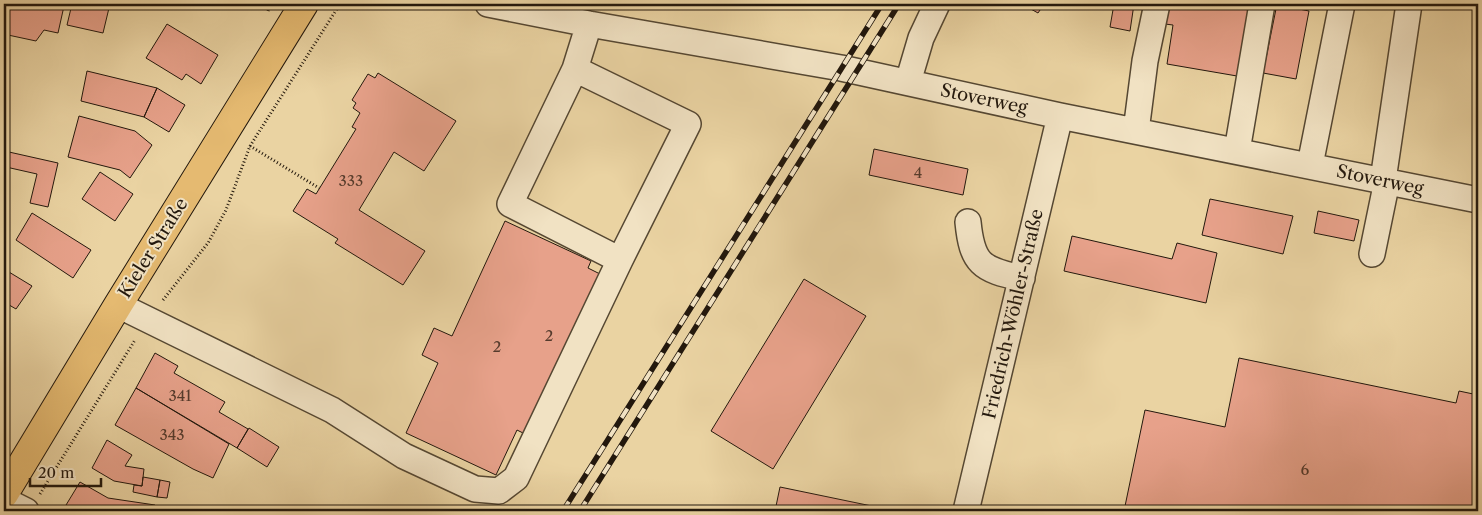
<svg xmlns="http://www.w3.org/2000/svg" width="1482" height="515" viewBox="0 0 1482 515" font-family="'Libre Caslon Text',serif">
<rect width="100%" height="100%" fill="#ead3a2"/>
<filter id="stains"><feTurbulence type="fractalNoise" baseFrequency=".004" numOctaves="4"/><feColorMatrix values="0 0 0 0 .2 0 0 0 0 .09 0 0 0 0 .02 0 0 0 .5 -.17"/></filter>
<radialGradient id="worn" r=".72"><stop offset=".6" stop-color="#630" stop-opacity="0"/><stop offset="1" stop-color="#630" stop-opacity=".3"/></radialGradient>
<path fill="#e7a18a" stroke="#23180d" d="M4 4H54L64 6 58 33 44 30 36 41 8 35 6 21 4 20Z
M72 4H94L109 8 103 33 67 25Z
M1022 4H1044L1038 13Z
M1114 4H1134L1130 31 1110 27Z
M1168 4H1249L1237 76 1167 64 1173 25 1165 24Z
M1277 4H1294V8L1309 11 1296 79 1263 73Z
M167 24 218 55 201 84 186 74 182 80 146 58Z
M87 71 157 88 144 117 81 101Z
M378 73 456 121 424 171 394 152 359 210 425 251 403 285 335 243 338 239 293 211 307 189 316 194 356 129 352 127 360 113 353 108 356 103 352 100 368 74 375 78Z
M157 88 185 105 169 132 144 117Z
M79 116 135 131 152 145 130 178 120 170 68 157Z
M874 149 968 169 963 195 869 175Z
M9 152 58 163 48 207 30 203 37 174 6 167Z
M100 172 133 194 115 221 82 199Z
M1210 199 1293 216 1283 254 1202 235Z
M1318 211 1359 220 1354 241 1314 233Z
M32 213 91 250 73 278 16 240Z
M505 221 591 261 588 268 602 275 527 435 517 430 496 475 406 433 438 363 422 355 434 328 452 336Z
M1072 236 1172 259 1177 243 1217 253 1206 303 1064 271Z
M4 269 32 286 16 309 4 302Z
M804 279 866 316 773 469 711 431Z
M155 353 178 366 174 373 225 402 219 412 248 429 237 448 136 388Z
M1239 358 1456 403 1459 391 1478 395V511H1124L1145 410 1225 427Z
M136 388 229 444 213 478 193 469 115 425Z
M249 428 279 447 267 467 237 448Z
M107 440 132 455 125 466 144 469 142 486 114 481 92 468Z
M143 477 160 480 157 497 133 492 134 485 142 486Z
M160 480 170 482 167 498 157 497Z
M80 482 108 498 155 505 151 511H65L63 510Z
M780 487 891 510 890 511H775Z"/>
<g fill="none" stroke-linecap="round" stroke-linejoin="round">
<defs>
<path id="minor" d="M488 4 589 24 841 68 1060 116 1478 200
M589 24 575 69 510 204 620 260
M908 82 921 38 937 4
M1136 131 1145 61 1157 4
M1237 151 1262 4
M1310 165 1342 4
M1383 180 1409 4
M968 222C972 263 981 270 1022 278
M1372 254 1387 181
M118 305 332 410 404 456 475 489 499 491 516 478 620 260 688 124 575 69
M4 500 26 511
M966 511 1060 116"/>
<path id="major" d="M4 494 118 305 304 4"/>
</defs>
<use href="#minor" stroke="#554732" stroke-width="28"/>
<use href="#major" stroke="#23180d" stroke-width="30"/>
<path stroke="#23180d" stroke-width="3" stroke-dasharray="1 2.5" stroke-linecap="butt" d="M268 11 270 4
M250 146 319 188
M163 300 208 243 226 210 250 146 340 4
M40 494 135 340"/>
<use href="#minor" stroke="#f1e2c3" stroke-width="25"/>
<use href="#major" stroke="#e5ba71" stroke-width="28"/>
<defs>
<path id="rail" d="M563 511 882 4
M580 511 899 4"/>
</defs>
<use href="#rail" stroke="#23180d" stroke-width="5.5"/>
<use href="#rail" stroke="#f1e2c3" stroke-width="4" stroke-dasharray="11" stroke-linecap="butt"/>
</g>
<g text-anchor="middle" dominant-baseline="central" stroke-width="4" stroke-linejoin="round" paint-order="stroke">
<g font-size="15" fill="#543a2c">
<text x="918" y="172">4</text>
<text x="351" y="180">333</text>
<text x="549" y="335">2</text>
<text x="497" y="346">2</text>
<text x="180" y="395">341</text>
<text x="172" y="434">343</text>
<text x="1305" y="469">6</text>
</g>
<g font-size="18" fill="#23180d" stroke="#f1e2c3">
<text transform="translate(984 99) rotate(12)">Stoverweg</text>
<text transform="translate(1380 180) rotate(12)">Stoverweg</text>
<text transform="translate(153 248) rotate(-58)">Kieler Straße</text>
<text transform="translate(1013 314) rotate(-77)">Friedrich-Wöhler-Straße</text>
</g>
</g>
<rect width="1482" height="515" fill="none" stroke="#ead3a2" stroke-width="20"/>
<rect x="5" y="5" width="1472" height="505" fill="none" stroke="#23180d" stroke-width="2.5"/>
<rect x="10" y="10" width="1462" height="495" fill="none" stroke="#23180d"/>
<path d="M30 478v8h71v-8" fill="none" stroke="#23180d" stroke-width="2.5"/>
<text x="38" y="478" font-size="15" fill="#23180d" stroke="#f1e2c3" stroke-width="4" paint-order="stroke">20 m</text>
<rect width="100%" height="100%" filter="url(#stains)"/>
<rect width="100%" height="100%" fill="url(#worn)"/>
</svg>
